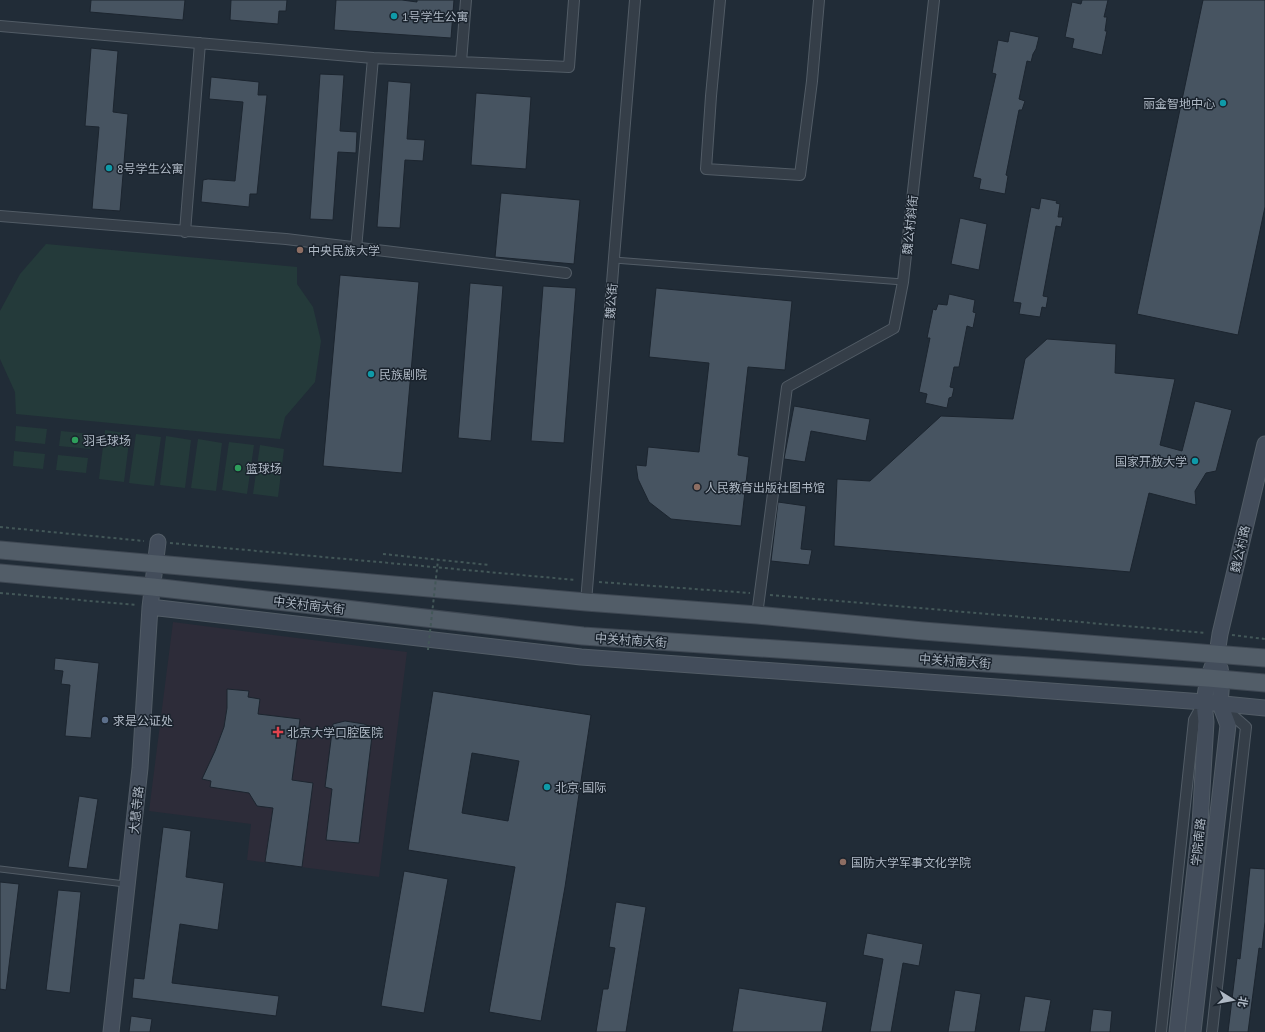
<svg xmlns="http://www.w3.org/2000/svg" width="1265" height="1032" viewBox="0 0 1265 1032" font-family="'PT Sans','Noto Sans SC',sans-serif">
<rect width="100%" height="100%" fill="#212c37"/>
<path fill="#2d2c39" d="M173 622 407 652 379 877 247 860 251 824 149 811Z"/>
<path fill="#243a3a" d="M46 244 297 267V284L313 307 321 341 315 382 285 417 280 439 16 414 15 392 0 359V311L20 274Z
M16 426 47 429 45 444 15 441Z
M105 430 130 434 124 482 99 479Z
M61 431 91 434 90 449 59 446Z
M136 434 161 437 154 486 129 483Z
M166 436 191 440 185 488 160 485Z
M198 439 222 443 216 491 191 488Z
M229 442 254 445 247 494 222 490Z
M260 445 284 449 278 497 253 494Z
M14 451 45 454 43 469 13 466Z
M58 455 88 458 86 473 56 470Z"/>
<path fill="#475461" stroke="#1c252f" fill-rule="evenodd" d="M91 0H185L183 20 90 12Z
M231 0H287L286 11H279L278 24 230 20Z
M336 0H402L417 2V0H454L451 38 334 30Z
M1082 0H1108L1104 17H1107L1105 31H1107L1102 55 1072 48 1074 39 1065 37 1072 2 1081 4Z
M1203 0H1265V207L1238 335 1137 314Z
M1010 31 1039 37 1036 49 1033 54 1031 62 1027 61 1019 99 1025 101 1022 110H1019L1006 175 1008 176 1005 194 979 189 981 179 973 177 996 74 992 73 998 40 1008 42Z
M91 48 118 51 113 112 128 114 120 211 92 209 99 127 85 126Z
M320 74 344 75 340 131 357 132 356 153 338 152 333 220 310 219Z
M211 77 259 82 258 95H267L257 194H250L249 207 201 202 203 180 208 179 235 181 243 102 209 99Z
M388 81 411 83 407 139 425 140 423 161 405 160 400 228 377 227Z
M476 93 531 97 526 169 471 165Z
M501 193 580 200 574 264 495 257Z
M1041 198 1057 201 1056 203 1060 204 1058 217H1063L1061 227 1056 226 1043 296 1048 297 1046 308 1042 307 1040 317 1019 314 1021 303 1013 302 1031 207 1039 209Z
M960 218 987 224 979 270 951 264Z
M340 275 419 282 402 473 323 466Z
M470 283 503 286 491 441 458 438Z
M543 286 576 288 564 443 531 441Z
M656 288 792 301 785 370 748 367 738 455 749 457 741 526 671 519 649 502 638 479 636 465 646 466 648 447 699 452 709 363 649 357Z
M949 294 975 300 973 312 976 313 973 328 967 326 959 367H954L950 387 954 388 952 397 949 398 947 408 925 403 927 394 919 392 930 338H927L933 309 936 310 938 304 947 305Z
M1047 339 1116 344 1115 373 1175 379 1160 445 1182 451 1195 401 1232 410 1216 471 1206 473 1195 491 1196 505 1149 493 1130 572 834 546 837 479 870 481 941 416 1013 419 1025 359Z
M794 406 870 419 866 441 811 431 805 462 784 459Z
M778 502 806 506 801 549 812 550 809 565 771 561Z
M55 658 99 663 91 738 65 736 70 685 61 684 63 671 54 670Z
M227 689 249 691 248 697 260 699 258 714 300 719 292 780 313 783 302 867 265 862 273 808 257 806 249 793 210 787 211 781 202 779 215 751 224 727 227 708Z
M433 691 591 715 565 887 541 1021 489 1012 515 867 408 850ZM472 753 519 761 508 821 462 813Z
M345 721 364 724 373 728 359 843 326 840 332 789 325 787 333 724Z
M79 796 98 799 87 869 68 867Z
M163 827 191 831 186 877 224 883 218 930 180 924 172 983 279 996 276 1016 132 998 134 978 144 979Z
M1250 868 1265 869V922L1262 949 1259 948 1248 1032H1228L1237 958 1240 959Z
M404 871 448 879 424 1013 381 1006Z
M0 882 19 884 6 990 0 989Z
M58 890 81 892 70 993 46 990Z
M616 902 646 907 626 1032H596L603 989H608L615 948 609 947Z
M867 933 923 944 919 966 903 963 891 1032H870L883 959 863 955Z
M739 988 827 1002 822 1032H732Z
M955 990 981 994 975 1032H948Z
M1025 996 1051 1000 1045 1032H1019Z
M1093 1009 1112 1011 1110 1032H1090Z
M131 1016 152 1019 150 1032H129Z"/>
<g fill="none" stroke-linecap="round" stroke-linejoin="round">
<defs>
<path id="lane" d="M614 260 903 282
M0 869 125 884"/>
<path id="street" d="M720 0 711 96 706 169 800 175 812 81 819 0
M0 26 373 58 569 67 574 0
M461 62 466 0
M0 216 286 239 566 273
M185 232 200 43
M356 249 373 58
M586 602 635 0
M757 615 787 387 894 328 903 282 934 0
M1161 1032 1194 720 1204 702
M1212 1032 1246 727 1223 707"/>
<path id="secondary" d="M150 607 581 657 1204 702 1265 708
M111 1032 140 768 150 607 158 542
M1177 1032 1200 824 1206 722 1204 702 1208 678 1217 654 1220 634 1265 444
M1193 1032 1228 725 1220 704 1222 679 1220 668"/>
<path id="primary" d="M0 550 586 602 757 615 923 631 1265 658
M0 573 153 587 583 636 1208 678 1265 683"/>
</defs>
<use href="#lane" stroke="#525c66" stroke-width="7"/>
<use href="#street" stroke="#525c66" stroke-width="12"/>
<use href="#secondary" stroke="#525c66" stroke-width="17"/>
<use href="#primary" stroke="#3e4752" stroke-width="19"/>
<path stroke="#435758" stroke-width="2" stroke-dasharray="3 3" stroke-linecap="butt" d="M0 527 144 541
M170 543 576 580
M383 554 489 565
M599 582 750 593
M0 593 136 605
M770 595 1206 633
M1232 635 1265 639"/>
<use href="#lane" stroke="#353e48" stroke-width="5"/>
<use href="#street" stroke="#353e48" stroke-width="10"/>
<use href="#secondary" stroke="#434d5b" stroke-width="15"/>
<use href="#primary" stroke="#525d68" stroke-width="17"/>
<path stroke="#435758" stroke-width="2" stroke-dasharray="3 3" stroke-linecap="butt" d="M428 650 438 560"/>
</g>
<g fill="#0f9aa8" stroke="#1a232d" stroke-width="1.5">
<circle cx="394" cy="16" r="4"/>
<circle cx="1223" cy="103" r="4"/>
<circle cx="109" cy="168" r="4"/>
<circle cx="371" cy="374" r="4"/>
<circle cx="1195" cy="461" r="4"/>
<circle cx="547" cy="787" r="4"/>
</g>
<g fill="#8d6e63" stroke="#1a232d" stroke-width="1.5">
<circle cx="300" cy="250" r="4"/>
<circle cx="697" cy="487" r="4"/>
<circle cx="843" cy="862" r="4"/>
</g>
<g fill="#2e9e5b" stroke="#1a232d" stroke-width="1.5">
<circle cx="75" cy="440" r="4"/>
<circle cx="238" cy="468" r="4"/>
</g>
<circle fill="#5c6f8a" stroke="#1a232d" stroke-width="1.5" cx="105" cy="720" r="4"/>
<path fill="#e0444e" stroke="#1a232d" stroke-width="1.5" d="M276 726h4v4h4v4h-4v4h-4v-4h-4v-4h4z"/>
<g text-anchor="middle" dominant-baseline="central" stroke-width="3" stroke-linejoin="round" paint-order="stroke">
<g font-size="12" fill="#afb9c5" stroke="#1a232d" text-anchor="start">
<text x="402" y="16">1号学生公寓</text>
<text x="1215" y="103" text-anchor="end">丽金智地中心</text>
<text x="117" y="168">8号学生公寓</text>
<text x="308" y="250">中央民族大学</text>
<text x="379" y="374">民族剧院</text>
<text x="83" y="440">羽毛球场</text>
<text x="1187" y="461" text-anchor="end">国家开放大学</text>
<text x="246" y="468">篮球场</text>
<text x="705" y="487">人民教育出版社图书馆</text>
<text x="113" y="720">求是公证处</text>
<text x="287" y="732">北京大学口腔医院</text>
<text x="555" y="787">北京·国际</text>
<text x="851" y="862">国防大学军事文化学院</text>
</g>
<g font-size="12" fill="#afb9c5" stroke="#1a232d">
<text transform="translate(910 225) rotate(-84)">魏公村斜街</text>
<text transform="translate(611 301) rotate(-85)">魏公街</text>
<text transform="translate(1240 549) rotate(-77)">魏公村路</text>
<text transform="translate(309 605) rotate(7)">中关村南大街</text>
<text transform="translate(631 640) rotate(4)">中关村南大街</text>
<text transform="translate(955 661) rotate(4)">中关村南大街</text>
<text transform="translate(136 810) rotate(-84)">大慧寺路</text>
<text transform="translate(1198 842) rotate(-84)">学院南路</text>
</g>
</g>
<g transform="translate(1233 1000) rotate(101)" stroke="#1a232d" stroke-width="3" paint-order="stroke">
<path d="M0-3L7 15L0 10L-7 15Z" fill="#afb9c5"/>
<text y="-6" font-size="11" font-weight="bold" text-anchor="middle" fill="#afb9c5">北</text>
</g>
</svg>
